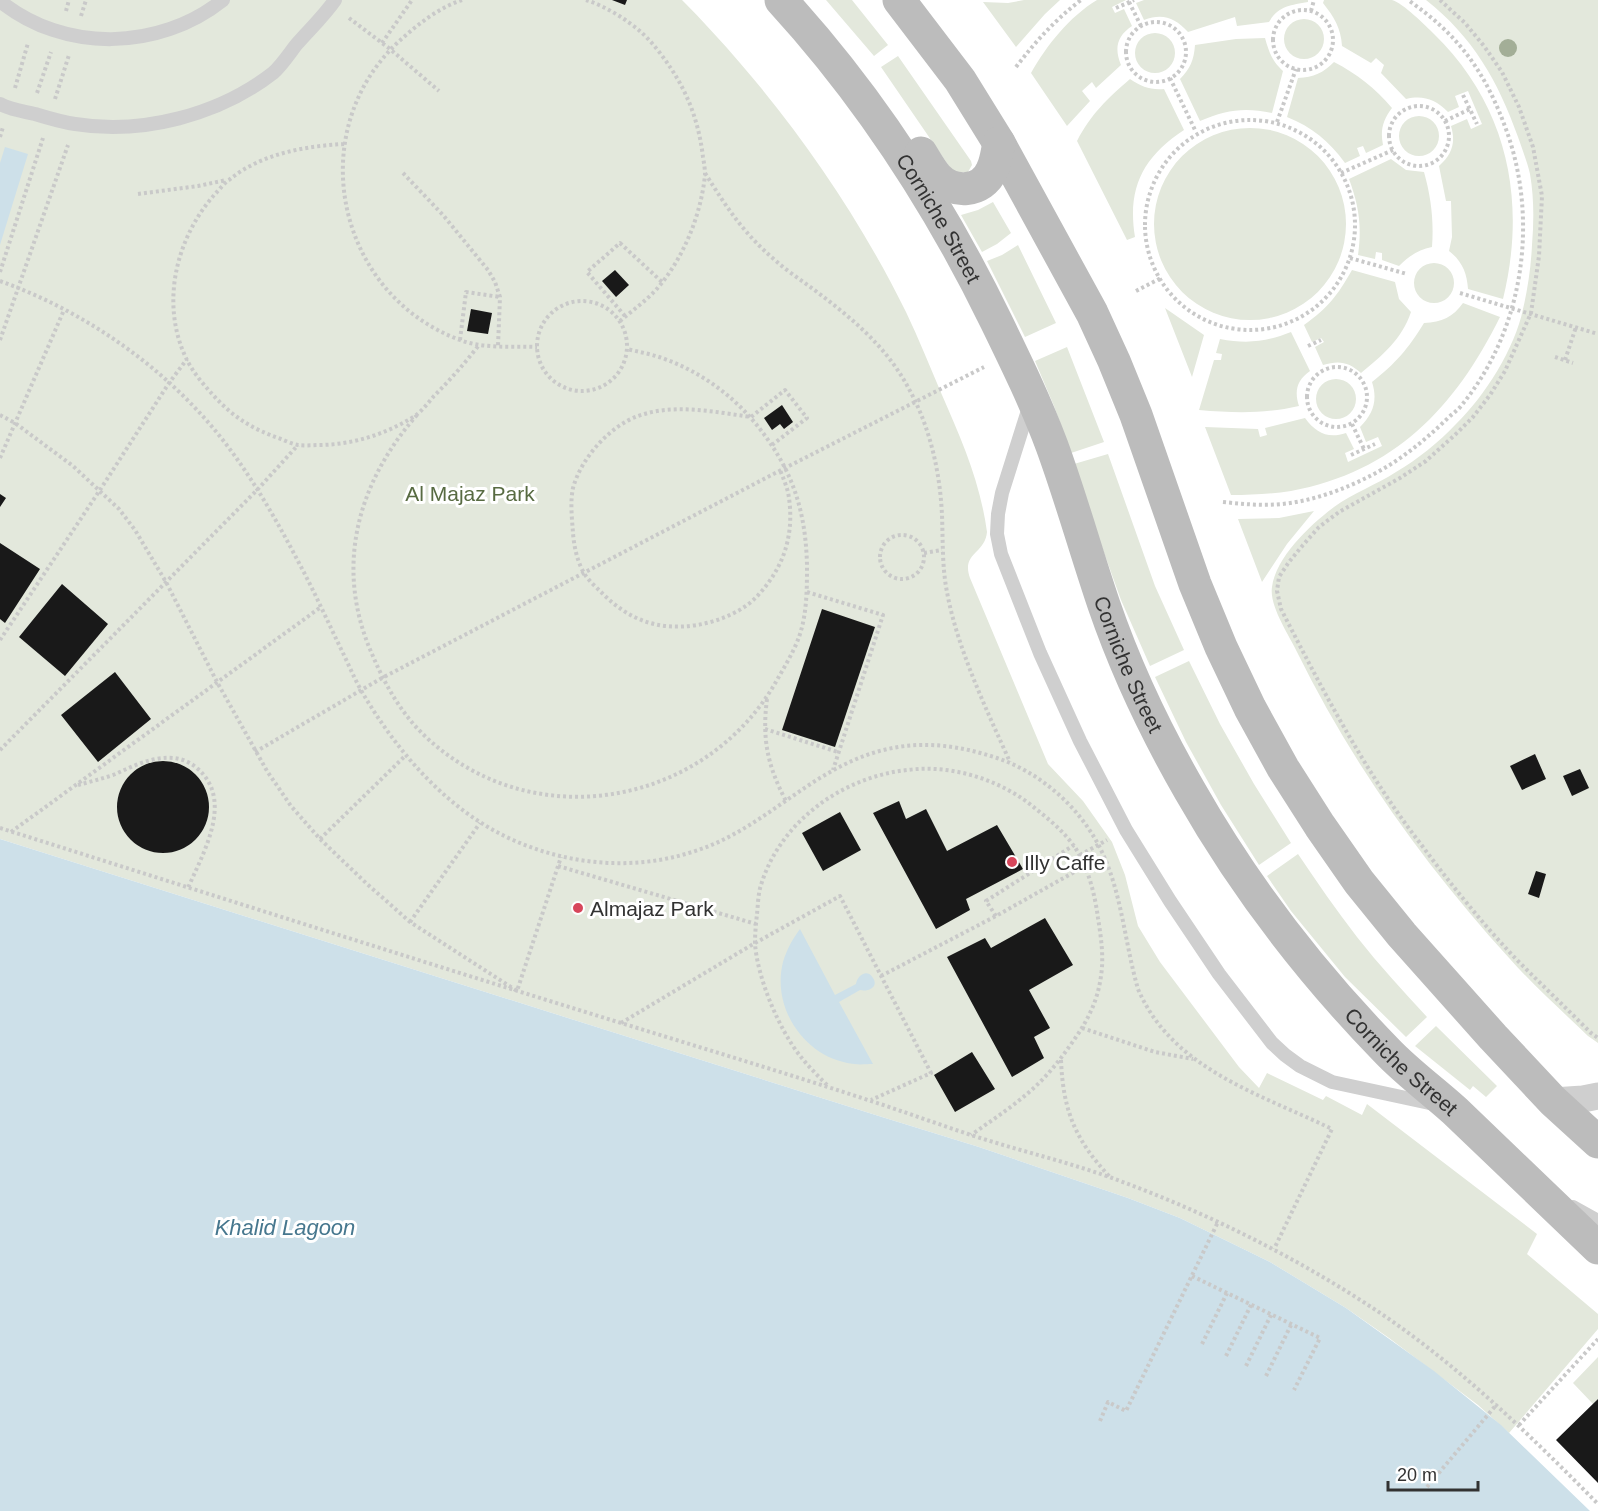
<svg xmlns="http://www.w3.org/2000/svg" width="1598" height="1511" viewBox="0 0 1598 1511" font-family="Arial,sans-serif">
<rect width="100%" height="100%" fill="#fff"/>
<path fill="#e3e8dc" d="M0 0H682C702 20 722 42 740 63 805 138 862 223 906 312 919 339 930 367 942 395 962 441 980 481 987 532 985 554 961 553 970 578L1048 764 1083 801 1112 842 1125 875 1138 926 1160 962 1239 1067 1259 1088 1267 1073 1323 1100 1326 1096 1362 1115 1367 1104 1537 1234 1527 1254 1598 1314V1329L1509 1433 1478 1405 1389 1338 1346 1308 1270 1262 1180 1218 1128 1198 979 1147 882 1117 0 839Z
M826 0H852L888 45 874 56Z
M1024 0H1060L1045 14 1016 47 983 2 1008 3Z
M1097 0H1126L1112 7 1115 13 1124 9 1132 26C1117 36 1114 48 1121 65L1096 88 1092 82 1082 91 1090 101 1067 126 1031 73C1047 45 1069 17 1097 0Z
M1144 0H1308V2C1291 5 1278 6 1269 22L1237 26 1235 17 1188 32C1175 18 1163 13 1144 20L1136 3Z
M1324 0C1340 0 1357 0 1374 0 1379 0 1387 0 1392 0 1403 3 1426 26 1434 34 1508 106 1527 201 1503 299L1468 289C1467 273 1462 261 1449 251L1452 237 1451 201H1446L1439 166C1452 154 1456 143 1451 126L1467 119 1471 129 1482 124 1468 91 1455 96 1459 107 1448 112C1435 99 1423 95 1406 99L1381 73 1384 65 1376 58 1371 63 1342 46C1341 28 1334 17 1323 3Z
M1426 0H1598V1043L1588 1036C1562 1011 1534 986 1510 959 1426 867 1352 764 1297 652 1289 635 1269 606 1272 587 1276 557 1310 525 1334 507 1353 493 1376 485 1396 472 1418 459 1438 443 1456 424 1485 396 1515 348 1523 309 1528 288 1531 266 1532 245 1534 221 1534 197 1530 174 1527 161 1522 149 1518 137 1498 81 1473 37 1426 0Z
M1284 39a20 20 0 1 1 40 0a20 20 0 1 1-40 0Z
M1135 53a20 20 0 1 1 40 0a20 20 0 1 1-40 0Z
M1265 38C1269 52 1272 61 1283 71L1272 113C1244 107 1226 110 1200 121L1180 79C1190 69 1194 60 1195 45L1236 39Z
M898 56 971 161 972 165 968 172H953L881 67Z
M1334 62C1357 74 1375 88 1392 108 1383 120 1380 130 1383 145L1366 153 1363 146 1357 148 1360 156 1345 163C1329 141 1312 127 1287 117L1298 78C1314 77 1323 73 1334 62Z
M1130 79C1142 87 1150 90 1164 89L1184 130C1143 157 1127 188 1135 237L1127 240 1077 141C1091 114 1107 99 1130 79Z
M1399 136a20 20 0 1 1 40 0a20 20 0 1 1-40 0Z
M1154 224a96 96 0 1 1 192 0a96 96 0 1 1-192 0Z
M1391 159 1406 170 1424 172C1431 197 1434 221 1432 247 1418 250 1409 256 1399 266L1382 260V253L1376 252 1375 259 1358 255C1362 226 1359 206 1349 179Z
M993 202 1011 233 997 244 982 252 961 215 978 210Z
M1018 245 1056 323 1025 337 987 261 1002 255Z
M1414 283a20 20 0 1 1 40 0a20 20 0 1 1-40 0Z
M1352 270 1395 282 1399 299 1411 312C1402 339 1382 356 1361 373 1349 362 1339 360 1323 365L1315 347 1324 342 1321 338 1312 342 1304 325C1329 307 1337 296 1352 270Z
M1463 303 1500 317C1455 408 1394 472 1291 491 1271 494 1251 495 1231 495L1205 427 1258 429 1260 437 1267 435 1265 428 1305 418C1316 433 1328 439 1346 433L1354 449 1345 453 1348 462 1382 446 1378 437 1366 442 1360 427C1373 414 1378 401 1372 382 1396 363 1408 349 1424 323 1442 322 1453 317 1463 303Z
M1165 308 1204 335 1192 377Z
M1291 332 1310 371C1297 380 1294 391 1299 406 1264 414 1234 413 1199 410L1214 360H1221L1222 354 1216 353 1220 339C1247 344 1266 342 1291 332Z
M1067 347 1104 442 1071 453 1054 406 1035 361Z
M1316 399a20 20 0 1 1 40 0a20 20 0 1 1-40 0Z
M1108 454 1155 586 1184 650 1150 666 1121 600 1097 533 1074 464Z
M1314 511 1287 544 1262 582 1238 519 1279 518Z
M1189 661 1220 724 1254 784 1291 843 1259 865 1221 805 1186 742 1155 677Z
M1298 854C1317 882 1336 910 1357 937 1379 965 1403 991 1427 1017L1406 1037 1345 977 1291 911 1267 876Z
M1436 1026 1497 1086 1486 1097 1473 1086 1470 1090 1415 1046Z
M1598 1357V1399L1593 1404 1573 1383Z"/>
<path fill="#cde0e9" d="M5 147 28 154 0 245V163Z
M0 839 882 1117 979 1147 1128 1198 1180 1218 1270 1262 1346 1308 1434 1371 1501 1425 1590 1511H0Z
M800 929 835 995 856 984C857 976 867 968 873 978 879 987 868 992 860 990L839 1002 873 1064C867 1064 860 1065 854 1064 806 1059 771 1009 783 962 787 949 792 940 800 929Z"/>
<path fill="#191919" d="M612 0H627L625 5Z
M615 270 629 285 616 297 602 281Z
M471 309 492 313 488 334 467 331Z
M782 405 793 422 784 429 780 424 772 430 764 418Z
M0 494 6 498 0 507Z
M0 543 40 569 5 623 0 619Z
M62 584 108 624 65 676 19 637Z
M822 609 875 627 835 747 782 730Z
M115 672 151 719 98 762 61 715Z
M1535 754 1546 779 1522 790 1510 766Z
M117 807a46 46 0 1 1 92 0a46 46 0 1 1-92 0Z
M1580 769 1589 788 1572 796 1563 776Z
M899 801 906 819 926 809 947 851 997 825 1023 869 966 899 970 910 936 929 873 813Z
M840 812 861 850 823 871 802 833Z
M1536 871 1546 874 1539 898 1528 894Z
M1045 918 1073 965 1029 990 1050 1028 1034 1037 1044 1058 1012 1077 947 957 985 938 991 948Z
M972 1052 995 1089 955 1112 934 1075Z
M1598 1399V1483L1556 1440Z"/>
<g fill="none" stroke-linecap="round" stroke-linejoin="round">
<path stroke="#c9c9c9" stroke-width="4" stroke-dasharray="3 3" stroke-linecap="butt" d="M462 0C441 7 422 21 405 36 301 124 333 293 460 340 484 349 511 346 537 347
M586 0C605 6 626 19 641 32 652 42 662 55 670 67 689 95 699 124 703 157 704 163 705 169 705 175 701 214 685 254 661 284 649 299 634 309 620 321
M1440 0 1465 23 1484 46 1502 72 1519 107 1533 147 1542 196 1539 256 1531 313 1505 371 1490 395 1473 417 1458 432 1426 461 1400 478 1339 512 1319 527 1303 545 1289 562 1279 577 1277 591 1281 609C1323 691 1366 774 1423 847 1452 886 1483 924 1516 959 1541 984 1566 1008 1591 1033L1598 1038
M1129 2 1141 26
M1116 8 1134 0
M1273 40a30 30 0 1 1 60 0a30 30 0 1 1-60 0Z
M66 11 69 0
M1311 11 1314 0
M81 16 86 0
M349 18 390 49 439 91
M1126 52a30 30 0 1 1 60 0a30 30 0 1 1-60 0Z
M382 43 412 0
M1016 67C1036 41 1055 20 1081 0
M1170 78 1196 132
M15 88 28 43
M37 93 51 52
M1463 95 1477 124
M55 99 69 55
M1389 136a30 30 0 1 1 60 0a30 30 0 1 1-60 0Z
M1145 225a105 105 0 1 1 210 0a105 105 0 1 1-210 0Z
M1445 121 1470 109
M1277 122 1296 69
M0 137 3 127
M344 144C305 146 260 154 229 180 224 183 220 189 216 193 176 237 160 303 186 358 192 371 203 384 213 395 233 417 252 429 281 439 286 441 292 444 298 445 305 446 313 445 321 445 355 444 386 434 415 416 422 411 428 403 434 396 450 380 465 363 479 345
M403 173 443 215 488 270 495 282 500 297 498 346
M705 173C727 208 744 234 776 261 786 270 798 278 809 286 848 315 886 345 909 389 930 427 940 472 942 515 943 541 942 567 947 592 957 648 987 711 1010 762
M1341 173 1393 150
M138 194 198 186 226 180
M1350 258 1407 274
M0 272 43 138
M0 281C89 313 172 372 229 448 256 484 278 523 299 563 314 591 327 620 341 649 348 663 354 678 362 692 398 753 448 811 513 840 569 865 633 871 692 852 736 839 771 810 809 785 872 743 925 734 997 758 1039 772 1077 805 1098 844 1122 889 1124 941 1138 989 1172 1069 1260 1094 1332 1129L1274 1249
M1136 291 1161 278
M1460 293 1598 334
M537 346a45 45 0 1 1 90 0a45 45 0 1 1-90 0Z
M625 316 587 272 620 243 662 282
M0 340 68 145
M460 340 466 292 500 297
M1308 346 1321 340
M1555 357 1573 363
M1565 360 1576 327
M1307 397a30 30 0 1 1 60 0a30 30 0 1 1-60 0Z
M0 415 15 423 73 466 119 509 135 530 166 582 217 682 267 771 291 806 320 839 366 883 410 922 517 991 561 857
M417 415C357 483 334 568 372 654 385 685 402 715 427 738 535 838 707 805 777 680 785 666 794 651 799 637 807 614 807 589 807 565 806 526 799 491 779 457 752 411 713 376 662 358 651 354 639 352 627 349
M1352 424 1364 449
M772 445 807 418 785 390 751 417C715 412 674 403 638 416 610 426 581 458 573 488 570 502 572 519 573 533 574 546 577 561 584 573 588 580 596 587 602 593 629 620 658 631 697 625 720 621 745 611 760 593 786 564 795 530 788 492 786 485 783 477 780 470
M1351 455 1375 444
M0 458 64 310
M1223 502C1243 504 1262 506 1282 504 1313 501 1345 489 1372 475 1401 460 1424 441 1448 418 1452 414 1457 411 1461 406 1523 331 1539 223 1507 132 1486 73 1460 36 1408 0
M880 557a22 22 0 1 1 44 0a22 22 0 1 1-44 0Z
M924 553 942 550
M807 592 883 615 833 770
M0 640 100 490 169 383 187 359
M767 699C762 738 767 765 786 801
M765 729 838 752
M0 750 258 489 298 445
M255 752 382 678 785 468 984 367
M78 785C89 782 101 779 113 775 127 769 140 762 156 759 172 756 186 758 198 769 234 801 203 853 188 888
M0 828C219 897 438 967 657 1034 728 1056 798 1077 868 1100 902 1111 935 1123 968 1134 1016 1150 1065 1161 1112 1178 1200 1210 1286 1252 1365 1303 1452 1359 1526 1431 1598 1504
M11 832 321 607
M320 839 405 756
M1080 855 1107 840
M558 866 756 924
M996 916 986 901 1074 845
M410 922 480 823
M881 976 996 916 1085 866
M621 1023 755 943 840 896 931 1073 871 1100
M1082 1028 1155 1052 1193 1059
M1061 1060C1063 1110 1075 1140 1110 1177
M827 1085C818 1076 809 1067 801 1057 779 1030 757 977 755 943 755 933 756 923 757 914 758 905 758 894 761 885 780 822 842 777 907 770 952 764 1002 780 1036 809 1050 820 1064 832 1074 846 1088 866 1095 895 1098 918 1101 937 1104 957 1101 976 1098 999 1089 1018 1076 1037 1065 1053 1054 1068 1040 1082 1020 1102 995 1118 971 1135
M1192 1276 1320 1338 1294 1390
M1202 1344 1227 1293
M1226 1356 1251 1305
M1246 1366 1271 1315
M1266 1376 1291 1325
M1100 1421 1108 1402 1126 1411 1218 1222
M1519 1425 1598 1339
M1427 1487 1497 1404"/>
<path stroke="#cfcfcf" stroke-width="14" d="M0 1C64 53 159 51 223 0
M0 104C11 110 23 111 35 114 48 118 61 122 75 124 142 135 219 115 273 73 282 65 289 54 296 45 309 30 324 16 335 0
M1030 404 1002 493 998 514 997 534 1001 554 1040 653 1080 741 1126 830 1170 901 1219 974 1272 1043 1285 1055 1300 1066 1332 1082 1434 1104
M1573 1207 1598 1221"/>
<path stroke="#cfcfcf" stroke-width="27" d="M1553 1101 1583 1099 1598 1096"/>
<g stroke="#bcbcbc" stroke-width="33">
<path id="s1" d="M781 0C869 96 939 204 996 321 1016 362 1036 403 1052 446 1071 498 1086 552 1104 605 1126 669 1156 732 1190 791 1244 886 1311 973 1387 1051 1408 1073 1433 1091 1455 1111 1503 1157 1551 1203 1598 1248"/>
<path d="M899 0 960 80 999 143 1092 313 1114 361 1136 415 1195 584 1221 647 1250 708 1283 768 1320 826 1359 882 1402 935 1493 1037 1553 1101 1598 1142"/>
<path d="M921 153C926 161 931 170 937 177 953 194 982 193 992 170 996 162 997 152 999 143"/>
</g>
</g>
<circle fill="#a3ae97" cx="1508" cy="48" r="9"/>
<g fill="#d7465b" stroke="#fff" stroke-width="2">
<circle cx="1012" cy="862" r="6"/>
<circle cx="578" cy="908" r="6"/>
</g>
<g text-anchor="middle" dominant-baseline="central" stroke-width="6" stroke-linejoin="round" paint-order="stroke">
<g font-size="21" fill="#323232" stroke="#fff">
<text stroke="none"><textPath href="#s1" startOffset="270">Corniche Street</textPath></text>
<text stroke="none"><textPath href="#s1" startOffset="756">Corniche Street</textPath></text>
<text stroke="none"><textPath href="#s1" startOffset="1242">Corniche Street</textPath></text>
</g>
<g font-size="21" fill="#586b42" stroke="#fff">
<text x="470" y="493">Al Majaz Park</text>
</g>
<g font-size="21" fill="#323232" stroke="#fff" text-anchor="start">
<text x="1024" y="862">Illy Caffe</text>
<text x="590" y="908">Almajaz Park</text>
</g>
<g font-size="22" font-style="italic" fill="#46778e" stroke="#fff">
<text x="285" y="1227">Khalid Lagoon</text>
</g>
</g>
<path d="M1388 1481v9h90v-9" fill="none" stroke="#323232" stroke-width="3"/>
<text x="1397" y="1481" font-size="18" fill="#323232" stroke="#ffffff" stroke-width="4.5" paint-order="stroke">20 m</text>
</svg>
